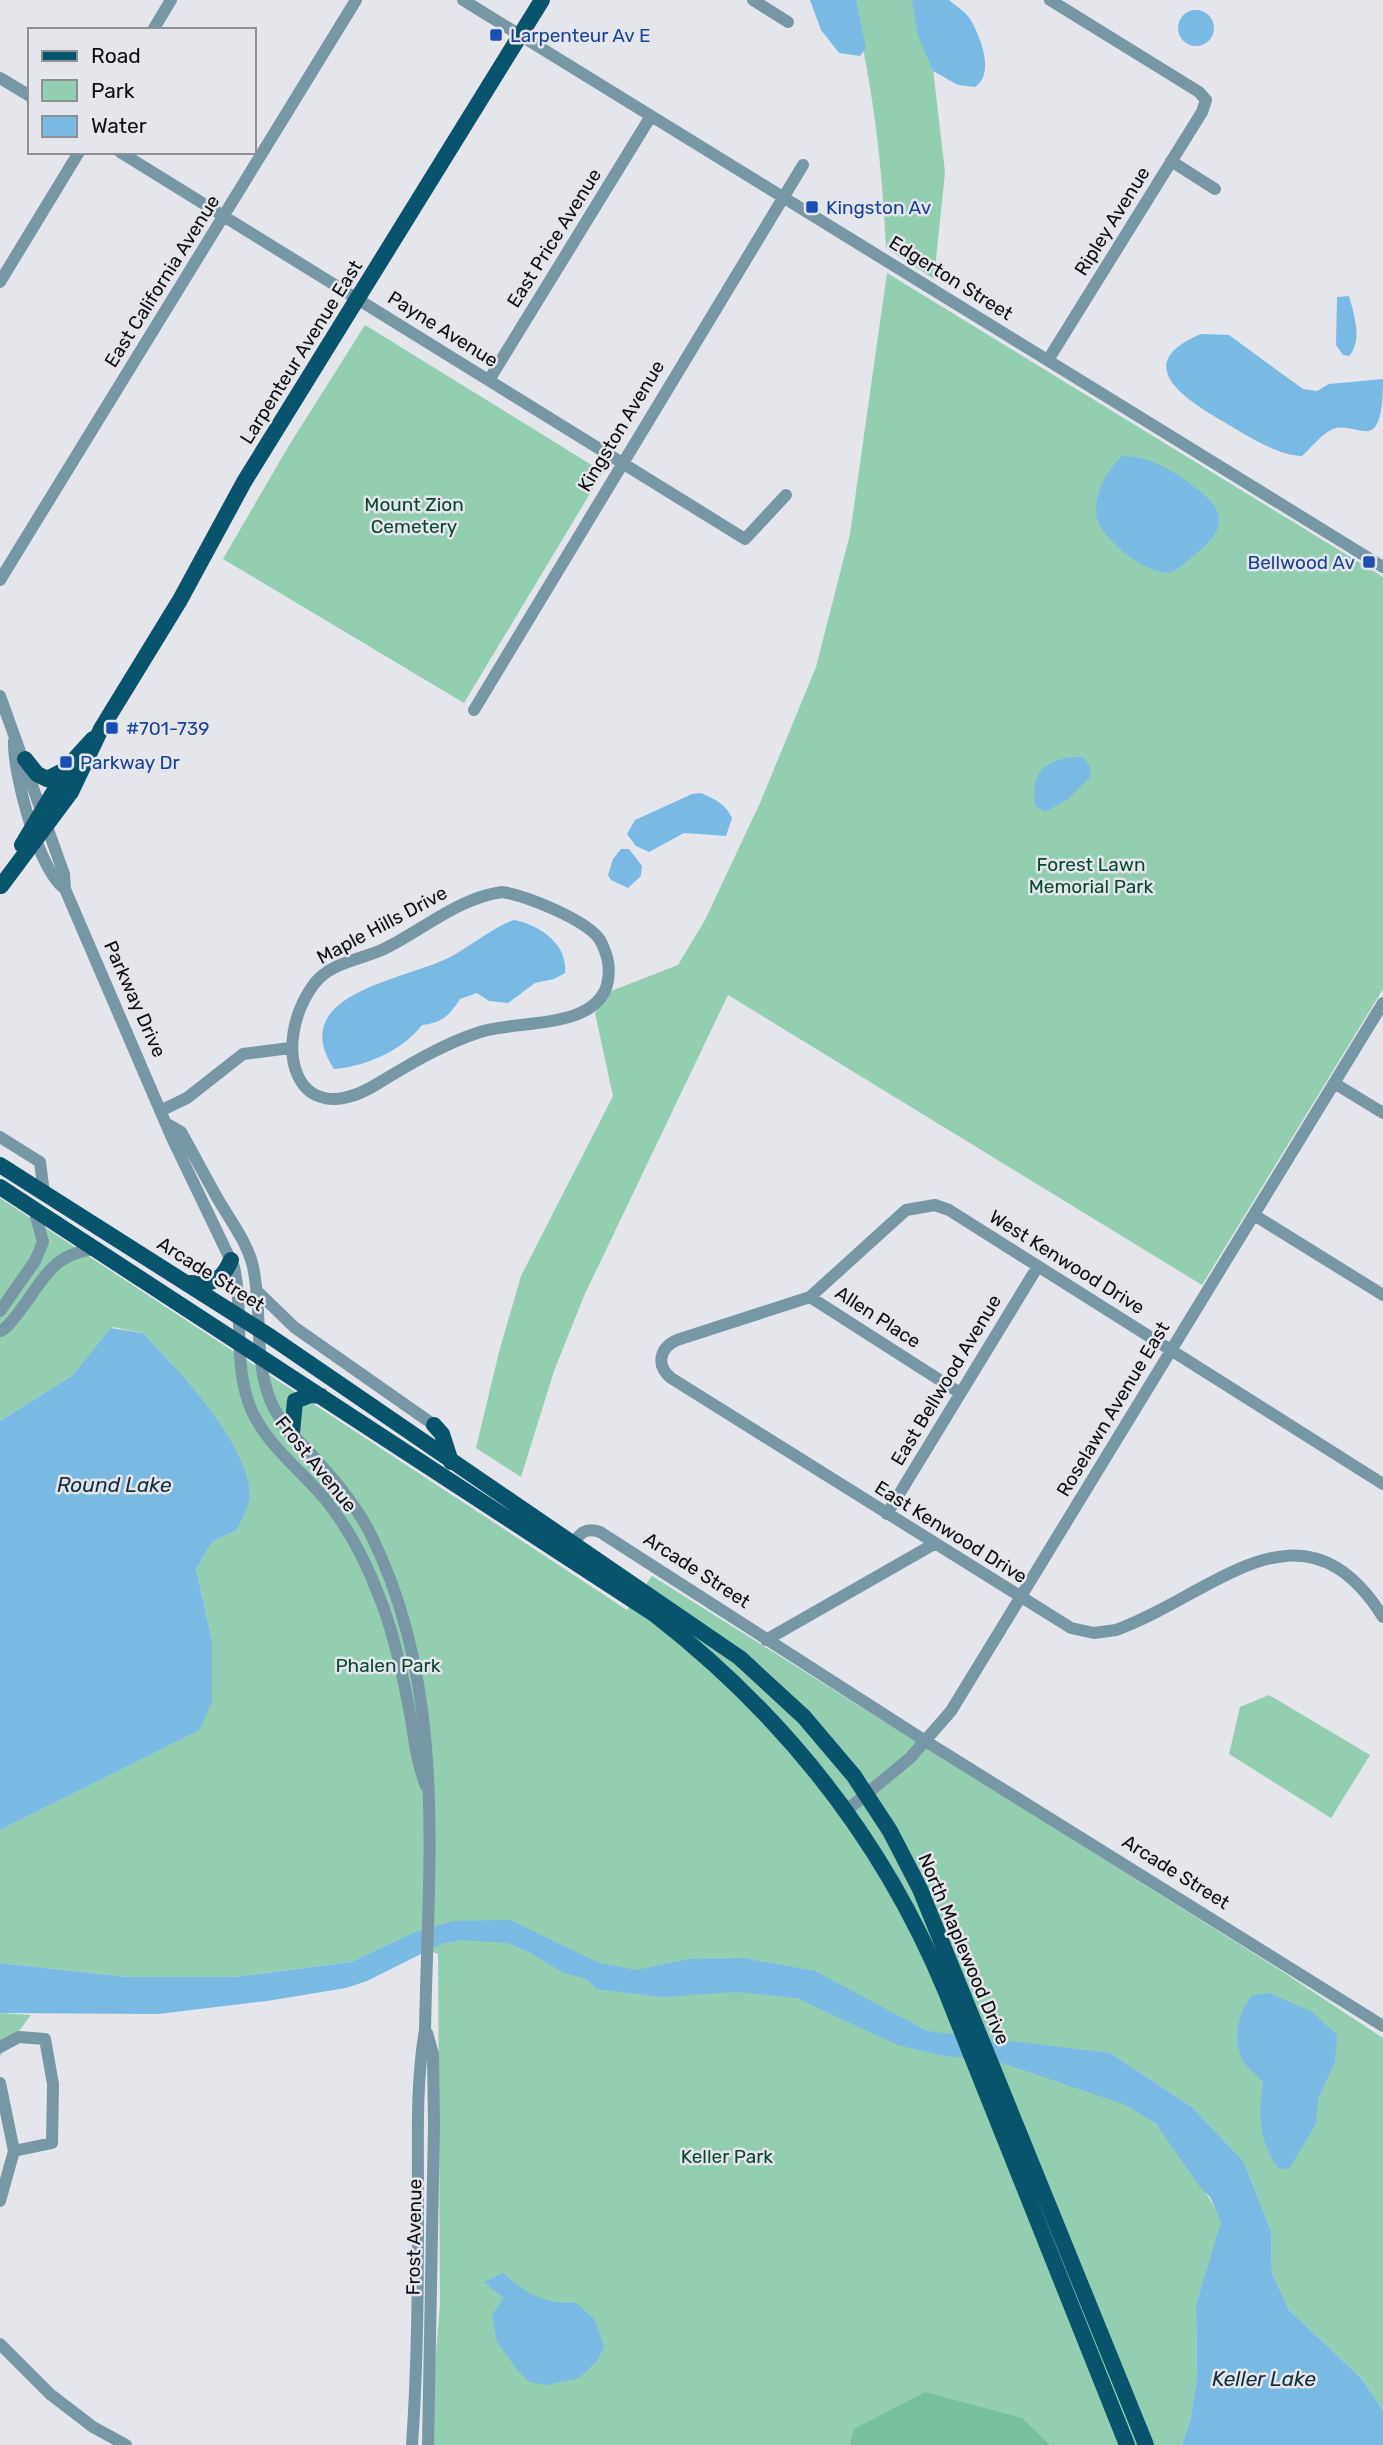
<svg xmlns="http://www.w3.org/2000/svg" width="1383" height="2445" viewBox="0 0 1383 2445" font-family="Rubik,sans-serif">
<rect width="100%" height="100%" fill="#e5e6ec"/>
<path fill="#92ceb0" d="M852 0H925L945 172 934 279 886 248C882 162 873 84 852 0Z
M887 273 1383 577V989L1202 1285 728 995 584 1296 554 1371 521 1477 476 1448 499 1352 521 1276 613 1096 595 1013 611 991 678 965 705 920 760 803 816 667 850 534Z
M365 325 603 472 464 703 223 559 288 447Z
M0 1198 627 1610 652 1576 1280 1970 1383 2038V2410L1361 2378 1289 2310 1272 2273 1271 2231 1244 2162 1192 2107 1110 2053 1070 2084C1092 2094 1116 2098 1137 2109 1165 2125 1208 2192 1222 2222L1196 2305 1197 2375 1191 2418 1182 2445H428L440 2305 438 1954 403 1938 351 1962 234 1977H127L0 1963V1830L199 1729 212 1640 196 1569 212 1542 237 1530 173 1365 143 1333 113 1327 73 1375 0 1421Z
M1269 1695 1370 1755 1331 1818 1229 1754 1240 1707Z
M0 2013 31 2015 0 2056Z"/>
<path fill="#76c09d" d="M925 2392 1022 2418 1050 2445H850L854 2429Z"/>
<path fill="#79bae5" d="M810 0H856L866 48 860 56 839 53 821 30Z
M912 0H949C956 6 966 12 970 19 981 37 995 74 975 87L958 85 933 71 918 36Z
M1178 28a18 18 0 1 1 36 0a18 18 0 1 1-36 0Z
M1349 296C1354 314 1363 341 1349 356L1343 355 1336 345 1337 297Z
M1201 334 1229 335 1303 389 1317 391 1329 384 1383 379C1383 396 1383 435 1364 431 1355 430 1345 426 1336 428 1324 431 1311 448 1302 456 1276 455 1246 435 1224 422 1185 399 1129 364 1201 334Z
M1122 456C1155 457 1177 473 1202 493 1232 517 1218 537 1193 556 1187 561 1178 570 1171 572 1148 578 1096 535 1096 513 1096 489 1106 472 1122 456Z
M1071 757H1082L1089 764 1091 776 1068 799 1045 812 1035 806C1032 774 1040 763 1071 757Z
M701 793C714 799 726 804 732 818L726 836 684 833 649 852 636 846 627 834 635 820 692 794Z
M621 849H629L642 866 641 876 628 888 611 880 608 875 613 859Z
M514 920C540 925 568 944 565 973L554 979 535 983 508 1003 489 1001 477 993 460 999C450 1015 442 1023 422 1025 403 1050 365 1067 334 1069 284 993 407 980 450 957 468 948 495 926 514 920Z
M111 1328 143 1333C178 1370 247 1442 250 1494 250 1505 241 1520 237 1530L212 1542 196 1569 212 1640V1702L199 1730 0 1830V1421L73 1375Z
M510 1920 599 1963 636 1970 690 1959 742 1958 815 1971 927 2031 1110 2053 1192 2107 1244 2162 1271 2231 1272 2273 1289 2310 1361 2378 1383 2410V2445H1182L1191 2418 1197 2375 1196 2305 1221 2222 1210 2197 1200 2187 1156 2124 1126 2105 1002 2063 940 2055 897 2045 797 1998 737 1992 662 1997 597 1989 587 1979 564 1973 529 1952 507 1943 460 1940 441 1944 367 1981 346 1988 267 2001 158 2014 0 2013V1963L127 1977H234L351 1962 413 1933 453 1921Z
M1268 1993 1311 2011 1337 2035 1335 2062 1318 2099 1316 2124 1289 2169 1278 2168C1259 2143 1258 2113 1263 2082 1257 2075 1247 2068 1243 2061 1232 2039 1238 2014 1251 1996Z
M503 2273C524 2292 546 2306 575 2302L595 2320 604 2347 597 2361 579 2378 547 2385 530 2382 518 2371 497 2342 492 2315 504 2298 484 2282Z"/>
<g fill="none" stroke-linecap="round" stroke-linejoin="round">
<path stroke="#7797a4" stroke-width="12" d="M463 0 1383 567
M753 0 788 22
M153 30 171 0
M0 78 30 96
M120 152 745 539 786 495
M1171 161 1215 189
M0 282 79 152
M1048 360 1202 112 1206 100 1199 92 1050 0
M489 380 651 116
M0 580 356 0
M0 696 64 874 65 889 172 1138 234 1267C244 1311 233 1360 249 1404 263 1442 299 1468 325 1499 348 1527 366 1562 379 1596 393 1630 401 1667 408 1703 414 1732 415 1758 426 1786
M474 710 803 165
M14 741C13 774 38 869 65 889
M502 892C525 895 587 920 600 940 608 955 611 968 607 985 594 1030 517 1020 480 1032 443 1044 410 1064 377 1084 294 1135 270 1044 314 984 331 962 360 960 384 949 423 930 458 898 502 892Z
M1334 1083 1383 1113
M162 1110 187 1098 243 1054 290 1048
M169 1125 181 1132C194 1155 206 1178 219 1201 231 1221 248 1244 253 1267 263 1312 253 1359 271 1402 282 1427 303 1444 320 1464 340 1486 359 1510 372 1537 448 1692 428 1863 425 2030 416 2082 418 2136 418 2189 418 2275 418 2360 412 2445
M0 1137 40 1162 44 1193
M1254 1215 1383 1295
M258 1292 294 1327 434 1425
M810 1297 960 1393
M0 1311 35 1261 43 1242 34 1209
M0 1331C5 1330 10 1323 15 1317 42 1285 49 1252 98 1249
M1383 1484 949 1210 935 1205 906 1210 810 1297 677 1340C659 1348 656 1366 671 1378L1071 1628 1094 1633 1116 1630C1214 1595 1302 1489 1383 1617
M887 1514 1038 1266
M572 1545C580 1533 585 1527 600 1532L927 1742 1383 2026
M766 1640 934 1544
M847 1810 910 1758 951 1711 1383 1003
M427 2033 433 2054 434 2125 428 2445
M0 2047 19 2037 45 2039 53 2084 52 2143 14 2151
M0 2083 14 2151 0 2201
M0 2344 50 2394 93 2427 126 2445"/>
<path stroke="#08546c" stroke-width="16" d="M25 759 37 774 47 779 65 770
M22 845 71 763 93 739
M1 886 71 792 101 729 180 600 244 482 542 0
M0 1165 271 1337 740 1658 804 1717 854 1776 890 1831 920 1889 1146 2445
M0 1187 654 1614C784 1715 883 1839 946 1992L1127 2445
M190 1283C212 1285 222 1281 231 1260
M434 1425 442 1434 451 1462
M292 1433 295 1401 310 1395 321 1396"/>
</g>
<g fill="#1a4fb4" stroke="#e5e6ec" stroke-width="2.5">
<rect x="489" y="28" width="14" height="14" rx="3.5"/>
<rect x="805" y="200" width="14" height="14" rx="3.5"/>
<rect x="1362" y="555" width="14" height="14" rx="3.5"/>
<rect x="105" y="721" width="14" height="14" rx="3.5"/>
<rect x="59" y="755" width="14" height="14" rx="3.5"/>
</g>
<g text-anchor="middle" dominant-baseline="central" stroke-width="5" stroke-linejoin="round" paint-order="stroke">
<g font-size="19" fill="#164399" stroke="#e5e6ec" text-anchor="start">
<text x="510" y="35">Larpenteur Av E</text>
<text x="826" y="207">Kingston Av</text>
<text x="1355" y="562" text-anchor="end">Bellwood Av</text>
<text x="126" y="728">#701-739</text>
<text x="80" y="762">Parkway Dr</text>
</g>
<g font-size="19" fill="#0f0f11" stroke="#e5e6ec">
<text transform="translate(1112 221) rotate(-58)">Ripley Avenue</text>
<text transform="translate(554 238) rotate(-58)">East Price Avenue</text>
<text transform="translate(951 278) rotate(32)">Edgerton Street</text>
<text transform="translate(162 281) rotate(-58)">East California Avenue</text>
<text transform="translate(443 329) rotate(32)">Payne Avenue</text>
<text transform="translate(301 352) rotate(-58)">Larpenteur Avenue East</text>
<text transform="translate(621 426) rotate(-59)">Kingston Avenue</text>
<text transform="translate(382 925) rotate(-28)">Maple Hills Drive</text>
<text transform="translate(135 999) rotate(66)">Parkway Drive</text>
<text transform="translate(1067 1262) rotate(32)">West Kenwood Drive</text>
<text transform="translate(211 1274) rotate(32)">Arcade Street</text>
<text transform="translate(878 1317) rotate(33)">Allen Place</text>
<text transform="translate(946 1380) rotate(-59)">East Bellwood Avenue</text>
<text transform="translate(1113 1409) rotate(-59)">Roselawn Avenue East</text>
<text transform="translate(316 1464) rotate(51)">Frost Avenue</text>
<text transform="translate(951 1532) rotate(32)">East Kenwood Drive</text>
<text transform="translate(697 1570) rotate(33)">Arcade Street</text>
<text transform="translate(1176 1872) rotate(32)">Arcade Street</text>
<text transform="translate(964 1949) rotate(67)">North Maplewood Drive</text>
<text transform="translate(414 2237) rotate(-89)">Frost Avenue</text>
</g>
<g font-size="19" fill="#094730" stroke="#e5e6ec">
<text x="414" y="504">Mount Zion<tspan x="414" dy="22">Cemetery</tspan></text>
<text x="1091" y="864">Forest Lawn<tspan x="1091" dy="22">Memorial Park</tspan></text>
<text x="388" y="1665">Phalen Park</text>
<text x="727" y="2156">Keller Park</text>
</g>
<g font-size="21" font-style="italic" fill="#112f40" stroke="#e5e6ec">
<text x="114" y="1484">Round Lake</text>
<text x="1264" y="2378">Keller Lake</text>
</g>
</g>
<rect x="28" y="28" width="228" height="126" fill="#e5e6ec" stroke="#8f9094" stroke-width="2"/>
<rect x="42" y="51" width="35" height="10" fill="#08546c" stroke="#8f9094" stroke-width="2"/>
<text x="91" y="63" font-size="21" fill="#0f0f11">Road</text>
<rect x="42" y="80" width="35" height="21" fill="#92ceb0" stroke="#8f9094" stroke-width="2"/>
<text x="91" y="98" font-size="21" fill="#0f0f11">Park</text>
<rect x="42" y="116" width="35" height="21" fill="#79bae5" stroke="#8f9094" stroke-width="2"/>
<text x="91" y="133" font-size="21" fill="#0f0f11">Water</text>
</svg>
